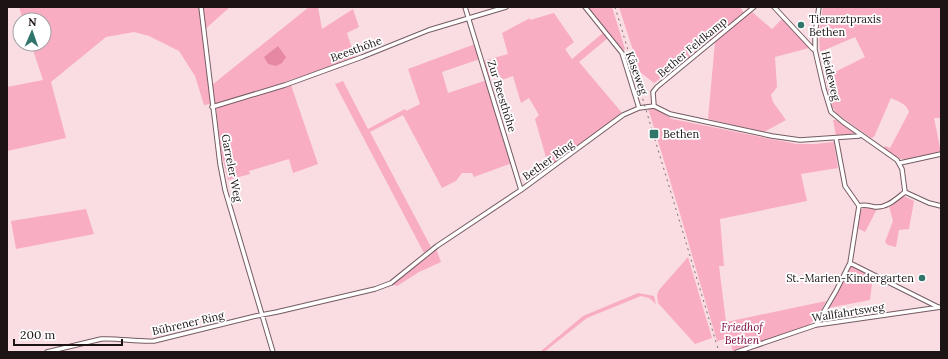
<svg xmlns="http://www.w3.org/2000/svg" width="948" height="359" viewBox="0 0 948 359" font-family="Lora,serif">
<rect width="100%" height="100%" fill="#f9dde3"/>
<path fill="#f9adc2" d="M19 7H230L202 32 211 104 204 105 195 76 179 51 149 36 134 32 106 37 51 82 66 138 7 151V87L43 80 31 44H44V20H23Z
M309 7H318L322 29 353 9 359 27 347 33 355 58 264 89 215 105 212 85Z
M590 7H612L625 49 623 51 589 8Z
M619 7H740L744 13 680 66 678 65 654 83 640 72Z
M823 7H941V118H934L941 152 908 159H899L884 148 885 146 890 148 909 112C906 103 899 102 891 98L874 137 871 138 836 113 832 106 825 77 865 57 855 37 820 52 819 34Z
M751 11 772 29 782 19 809 48 775 57 777 87 771 95 773 102 786 120 764 132 708 119 715 42Z
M554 13 574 42 565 49 572 59 604 32 608 38 579 62 623 114 549 168 535 119 539 115 529 98 521 103 513 76 502 80 500 75 489 79 483 61 508 54 502 33 530 18V20Z
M475 44 480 59 442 72 448 93 487 80 512 163 474 177 472 173H462L456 181 442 188 403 115 370 132 431 247 424 253 335 84 343 81 368 129 405 109 406 111 420 104 408 69Z
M291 85 318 164 293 173 289 159 249 171 250 174 228 180 221 152 216 108Z
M654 107 672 119 771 139 797 144H815L834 142 838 168 801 174 807 201 720 219 724 266H719L726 322 826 301 818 317H816L808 326 733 351 729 338 717 341 681 217 648 108Z
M833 120H836L856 134 836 136Z
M904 196 914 201 909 229 899 230 896 247 888 245 885 242 893 221 889 206Z
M864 208 877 209 865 232 857 228 861 210Z
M86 209 94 234 16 249 11 221Z
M436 249 441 262 419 272 397 286 391 284Z
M688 257 712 338 695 344 658 303 657 295 659 290Z
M850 264 873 276 870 300 828 308Z
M638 293 654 296 656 304 649 298 641 296 587 318 544 352H541V351L583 316Z"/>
<path fill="#e688a4" d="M278 46 286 57 282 63 276 66 268 64 264 57Z"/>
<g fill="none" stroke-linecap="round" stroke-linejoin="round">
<defs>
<path id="minor" d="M201 7 220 164 225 190 273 352
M465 7 521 190
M585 7 622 53 639 108
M774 7 813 49 815 50
M819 7 815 34V50L824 89 831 112 843 122 897 160 902 169 905 192 929 203 941 206
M654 106 653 92 657 87 754 7
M212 107 285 85 362 57 429 30 506 7
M836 138 845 186 859 206
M900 163 941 154
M850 263 938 307
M816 325 836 291 850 263 859 206C865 204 869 206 875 207 887 208 896 199 905 192
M47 352 101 339C119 338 136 342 154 341L256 316 277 312 375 289 391 283 437 246 521 190 623 115 639 108 654 106 670 114 772 136 800 140 859 136 861 135
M737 352 816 325 941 307"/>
</defs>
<use href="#minor" stroke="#745c62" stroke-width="5.5"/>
<use href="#minor" stroke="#fff" stroke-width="3.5"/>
<path stroke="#7e6c70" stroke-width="1" stroke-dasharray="2 4" stroke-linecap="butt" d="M615 7 719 352"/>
</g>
<g fill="#2f756a" stroke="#fff" stroke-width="1.5">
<circle cx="801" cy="25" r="4"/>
<rect x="649" y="129" width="10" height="10" rx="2"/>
<circle cx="922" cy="278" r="4"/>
</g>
<g text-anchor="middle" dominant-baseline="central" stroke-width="3.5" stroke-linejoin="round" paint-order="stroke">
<g font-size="11" fill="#1c1315" stroke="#fff" text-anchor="start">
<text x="809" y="19">Tierarztpraxis<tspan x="809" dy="13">Bethen</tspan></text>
<text x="663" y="134">Bethen</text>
<text x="914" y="278" text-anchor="end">St.-Marien-Kindergarten</text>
</g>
<g font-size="11" fill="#1c1315" stroke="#fff">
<text transform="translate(692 47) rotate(-40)">Bether Feldkamp</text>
<text transform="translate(356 49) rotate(-20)">Beesthöhe</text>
<text transform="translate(637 73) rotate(70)">Käseweg</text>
<text transform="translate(831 76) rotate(77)">Heideweg</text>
<text transform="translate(502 96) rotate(73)">Zur Beesthöhe</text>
<text transform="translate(548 160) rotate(-36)">Bether Ring</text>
<text transform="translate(232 168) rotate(79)">Garreler Weg</text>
<text transform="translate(848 312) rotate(-9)">Wallfahrtsweg</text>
<text transform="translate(188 323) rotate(-13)">Bührener Ring</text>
</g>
<g font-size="11" font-style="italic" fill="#77013a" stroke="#fff">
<text x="742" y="327">Friedhof<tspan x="742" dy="13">Bethen</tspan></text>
</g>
</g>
<rect width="948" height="359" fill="none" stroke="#1c1315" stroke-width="16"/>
<g transform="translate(32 32) rotate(2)"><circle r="19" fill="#ffffff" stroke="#a4a1a1"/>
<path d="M0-3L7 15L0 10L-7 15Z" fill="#2f756a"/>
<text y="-6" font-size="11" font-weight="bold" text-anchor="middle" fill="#1c1315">N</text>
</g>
<path d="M14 339v6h108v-6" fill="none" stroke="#1c1315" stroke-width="2"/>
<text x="20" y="339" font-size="12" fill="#1c1315" stroke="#ffffff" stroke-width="3" paint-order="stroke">200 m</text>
</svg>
